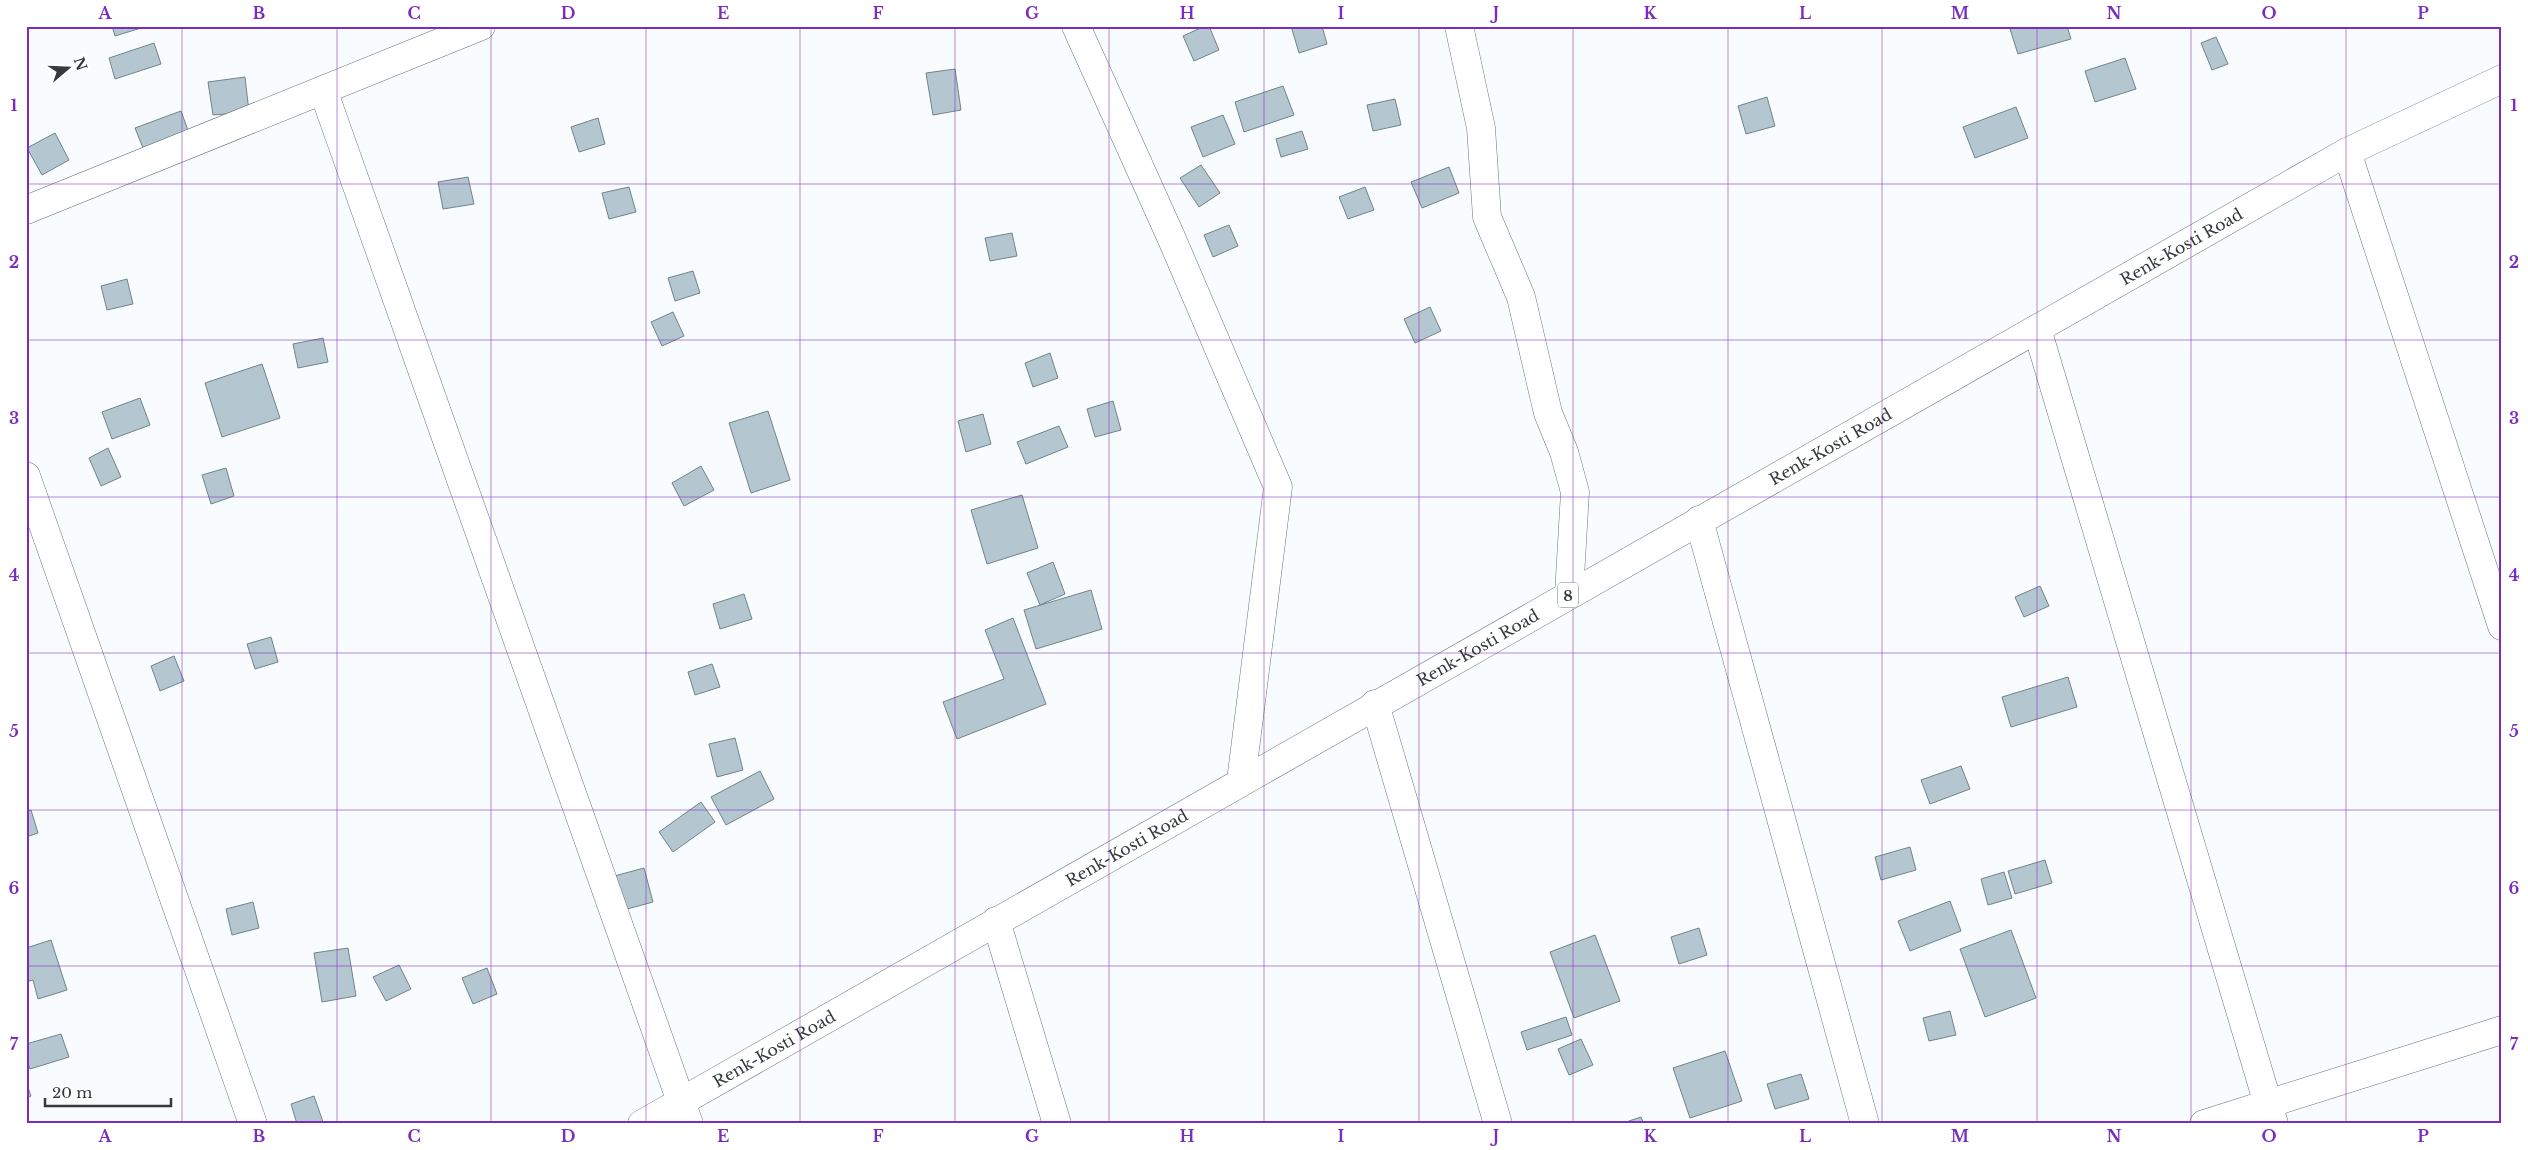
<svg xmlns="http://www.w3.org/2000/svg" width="2528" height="1150" viewBox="0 0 2528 1150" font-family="'Libre Baskerville',serif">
<rect width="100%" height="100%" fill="#f8fcfe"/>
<path fill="#b4c6cf" stroke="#71838b" d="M112 26H140L141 28 115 36Z
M1205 26H1209L1219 50 1194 61 1183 36Z
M1291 26H1322L1327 44 1299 53Z
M2009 26H2067L2071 39 2018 54Z
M2216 37 2228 64 2212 70 2201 43Z
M154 43 161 64 115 79 109 58Z
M2125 58 2136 89 2095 102 2085 71Z
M955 69 961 110 933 115 926 73Z
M245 77 249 112 213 115 208 82Z
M1283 86 1294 115 1244 132 1235 102Z
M1767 97 1775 126 1746 134 1738 106Z
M1395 99 1401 125 1373 131 1367 105Z
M2016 107 2028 138 1975 158 1963 127Z
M181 111 190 136 145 153 135 128Z
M1223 115 1235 144 1203 157 1191 127Z
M598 118 605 144 579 152 571 127Z
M1302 131 1308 149 1281 157 1276 139Z
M55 133 69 160 42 175 27 148Z
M1201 165 1220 193 1199 207 1180 178Z
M1449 167 1459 193 1422 208 1411 182Z
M468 177 474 204 443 209 438 182Z
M629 187 636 212 609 219 602 193Z
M1365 187 1374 210 1348 219 1339 197Z
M1229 225 1238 246 1213 257 1204 235Z
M1012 233 1017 256 990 261 985 238Z
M693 271 700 293 675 301 668 278Z
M127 279 133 304 107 310 101 286Z
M1430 307 1441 331 1415 343 1404 319Z
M673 312 684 336 662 346 651 322Z
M323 338 328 362 298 368 293 344Z
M1050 353 1058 378 1033 387 1025 363Z
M262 364 280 418 222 437 205 383Z
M140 398 150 425 112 439 102 412Z
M1113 401 1121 430 1095 437 1087 409Z
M768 411 790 480 751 493 729 423Z
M983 414 991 444 966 452 958 421Z
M1059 426 1068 447 1026 464 1017 442Z
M108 448 121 477 101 486 89 458Z
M701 466 714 490 684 506 672 483Z
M226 468 234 496 211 504 202 475Z
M1022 495 1038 548 987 564 971 510Z
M1053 562 1065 594 1040 605 1027 573Z
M2040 586 2049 606 2024 617 2015 597Z
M1091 590 1102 629 1036 649 1024 610Z
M744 594 752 619 720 629 713 604Z
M1013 618 1046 704 957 739 943 702 1004 679 985 630Z
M271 637 278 662 255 669 247 644Z
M174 656 184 681 160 691 151 666Z
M712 664 720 687 695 695 688 672Z
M2068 677 2077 707 2011 727 2002 697Z
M735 738 743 770 717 777 709 744Z
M1961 766 1970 789 1930 804 1921 780Z
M760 771 774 799 726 825 711 797Z
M701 802 715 822 673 852 659 832Z
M31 810 38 833 26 837V812Z
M1910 847 1916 870 1881 880 1875 857Z
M2045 860 2052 883 2015 894 2008 871Z
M644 868 653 902 616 912 607 878Z
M2004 872 2012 898 1988 905 1981 879Z
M1950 901 1961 931 1910 951 1898 921Z
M253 902 259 928 232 935 226 909Z
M1699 928 1707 955 1679 964 1671 937Z
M2011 930 2036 998 1985 1017 1960 949Z
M1595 935 1620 1001 1574 1018 1550 952Z
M51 940 67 990 38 999 33 980 26 982V948Z
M348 948 356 996 322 1002 314 953Z
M399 965 411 989 386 1001 373 977Z
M487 968 497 994 473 1004 462 978Z
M1950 1011 1956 1035 1929 1041 1923 1018Z
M1566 1017 1572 1035 1527 1050 1521 1032Z
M61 1034 69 1057 30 1069 26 1058V1044Z
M1581 1039 1593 1065 1569 1075 1558 1049Z
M1725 1051 1742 1101 1690 1118 1673 1068Z
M1801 1074 1809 1099 1775 1109 1767 1084Z
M26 1082 31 1096 26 1098Z
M314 1096 323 1122 297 1124 291 1104Z
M1641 1117 1644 1124H1620Z"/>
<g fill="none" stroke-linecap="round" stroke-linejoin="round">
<defs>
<path id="minor" d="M1076 26 1171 237 1278 487 1241 781
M1459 26 1481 128 1487 217 1521 297 1548 413 1564 452 1575 492 1569 594
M323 90 689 1124
M2347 152 2502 626
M26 210 481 26
M2037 329 2274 1124
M26 476 253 1124
M1699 520 1865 1124
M1375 704 1498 1124
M996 921 1057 1124
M2204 1124 2502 1030"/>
<g id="major">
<path id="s1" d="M642 1124 2347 152 2502 79"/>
</g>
</defs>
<use href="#minor" stroke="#65767f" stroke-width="29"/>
<use href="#major" stroke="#65767f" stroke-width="29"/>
<use href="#minor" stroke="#fff" stroke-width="28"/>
<use href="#major" stroke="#fff" stroke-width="28"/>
</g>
<path fill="none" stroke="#7b2cbf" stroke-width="1" stroke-opacity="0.55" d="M182 26V1124M337 26V1124M491 26V1124M646 26V1124M800 26V1124M955 26V1124M1109 26V1124M1264 26V1124M1419 26V1124M1573 26V1124M1728 26V1124M1882 26V1124M2037 26V1124M2191 26V1124M2346 26V1124M26 184H2502M26 340H2502M26 497H2502M26 653H2502M26 810H2502M26 966H2502"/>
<g text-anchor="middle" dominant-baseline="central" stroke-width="5" stroke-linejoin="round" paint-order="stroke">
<rect fill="#fff" stroke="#707679" stroke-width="1" x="1558" y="582.5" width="20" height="25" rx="4"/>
<g font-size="15" font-weight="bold" fill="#333b3f">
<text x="1568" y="595">8</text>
</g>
<g font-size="16" fill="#333b3f" stroke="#fff">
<text stroke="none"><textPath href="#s1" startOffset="1772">Renk-Kosti Road</textPath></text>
<text stroke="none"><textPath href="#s1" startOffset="1368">Renk-Kosti Road</textPath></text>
<text stroke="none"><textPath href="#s1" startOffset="962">Renk-Kosti Road</textPath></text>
<text stroke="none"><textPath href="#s1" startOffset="558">Renk-Kosti Road</textPath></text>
<text stroke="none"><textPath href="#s1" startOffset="152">Renk-Kosti Road</textPath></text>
</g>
</g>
<rect width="2528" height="1150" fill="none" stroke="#ffffff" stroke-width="55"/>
<g transform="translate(68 68) rotate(71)" stroke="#ffffff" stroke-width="4" paint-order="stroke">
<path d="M0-4L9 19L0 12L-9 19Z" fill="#333b3f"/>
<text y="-8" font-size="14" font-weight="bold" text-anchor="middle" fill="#333b3f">N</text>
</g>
<path d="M45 1098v8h126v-8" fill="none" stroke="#333b3f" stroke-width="2.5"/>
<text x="52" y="1098" font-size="15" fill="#333b3f" stroke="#ffffff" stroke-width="4" paint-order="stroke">20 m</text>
<rect x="28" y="28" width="2472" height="1094" fill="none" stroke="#7b2cbf" stroke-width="2"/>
<g font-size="16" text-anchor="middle" font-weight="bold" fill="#7b2cbf">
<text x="105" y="19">A</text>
<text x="259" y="19">B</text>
<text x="414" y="19">C</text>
<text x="568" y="19">D</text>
<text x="723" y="19">E</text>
<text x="878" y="19">F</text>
<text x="1032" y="19">G</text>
<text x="1187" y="19">H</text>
<text x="1341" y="19">I</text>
<text x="1496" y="19">J</text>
<text x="1650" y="19">K</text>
<text x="1805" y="19">L</text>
<text x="1960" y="19">M</text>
<text x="2114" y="19">N</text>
<text x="2269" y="19">O</text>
<text x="2423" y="19">P</text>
<text x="14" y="111">1</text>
<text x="2514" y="111">1</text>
<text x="14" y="268">2</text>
<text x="2514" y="268">2</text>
<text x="14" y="424">3</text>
<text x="2514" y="424">3</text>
<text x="14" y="581">4</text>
<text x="2514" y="581">4</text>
<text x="14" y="737">5</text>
<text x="2514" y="737">5</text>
<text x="14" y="894">6</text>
<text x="2514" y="894">6</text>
<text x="14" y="1050">7</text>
<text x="2514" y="1050">7</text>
<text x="105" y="1142">A</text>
<text x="259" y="1142">B</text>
<text x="414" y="1142">C</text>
<text x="568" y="1142">D</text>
<text x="723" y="1142">E</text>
<text x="878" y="1142">F</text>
<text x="1032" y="1142">G</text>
<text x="1187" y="1142">H</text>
<text x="1341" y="1142">I</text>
<text x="1496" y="1142">J</text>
<text x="1650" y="1142">K</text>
<text x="1805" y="1142">L</text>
<text x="1960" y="1142">M</text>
<text x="2114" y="1142">N</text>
<text x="2269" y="1142">O</text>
<text x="2423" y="1142">P</text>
</g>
</svg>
